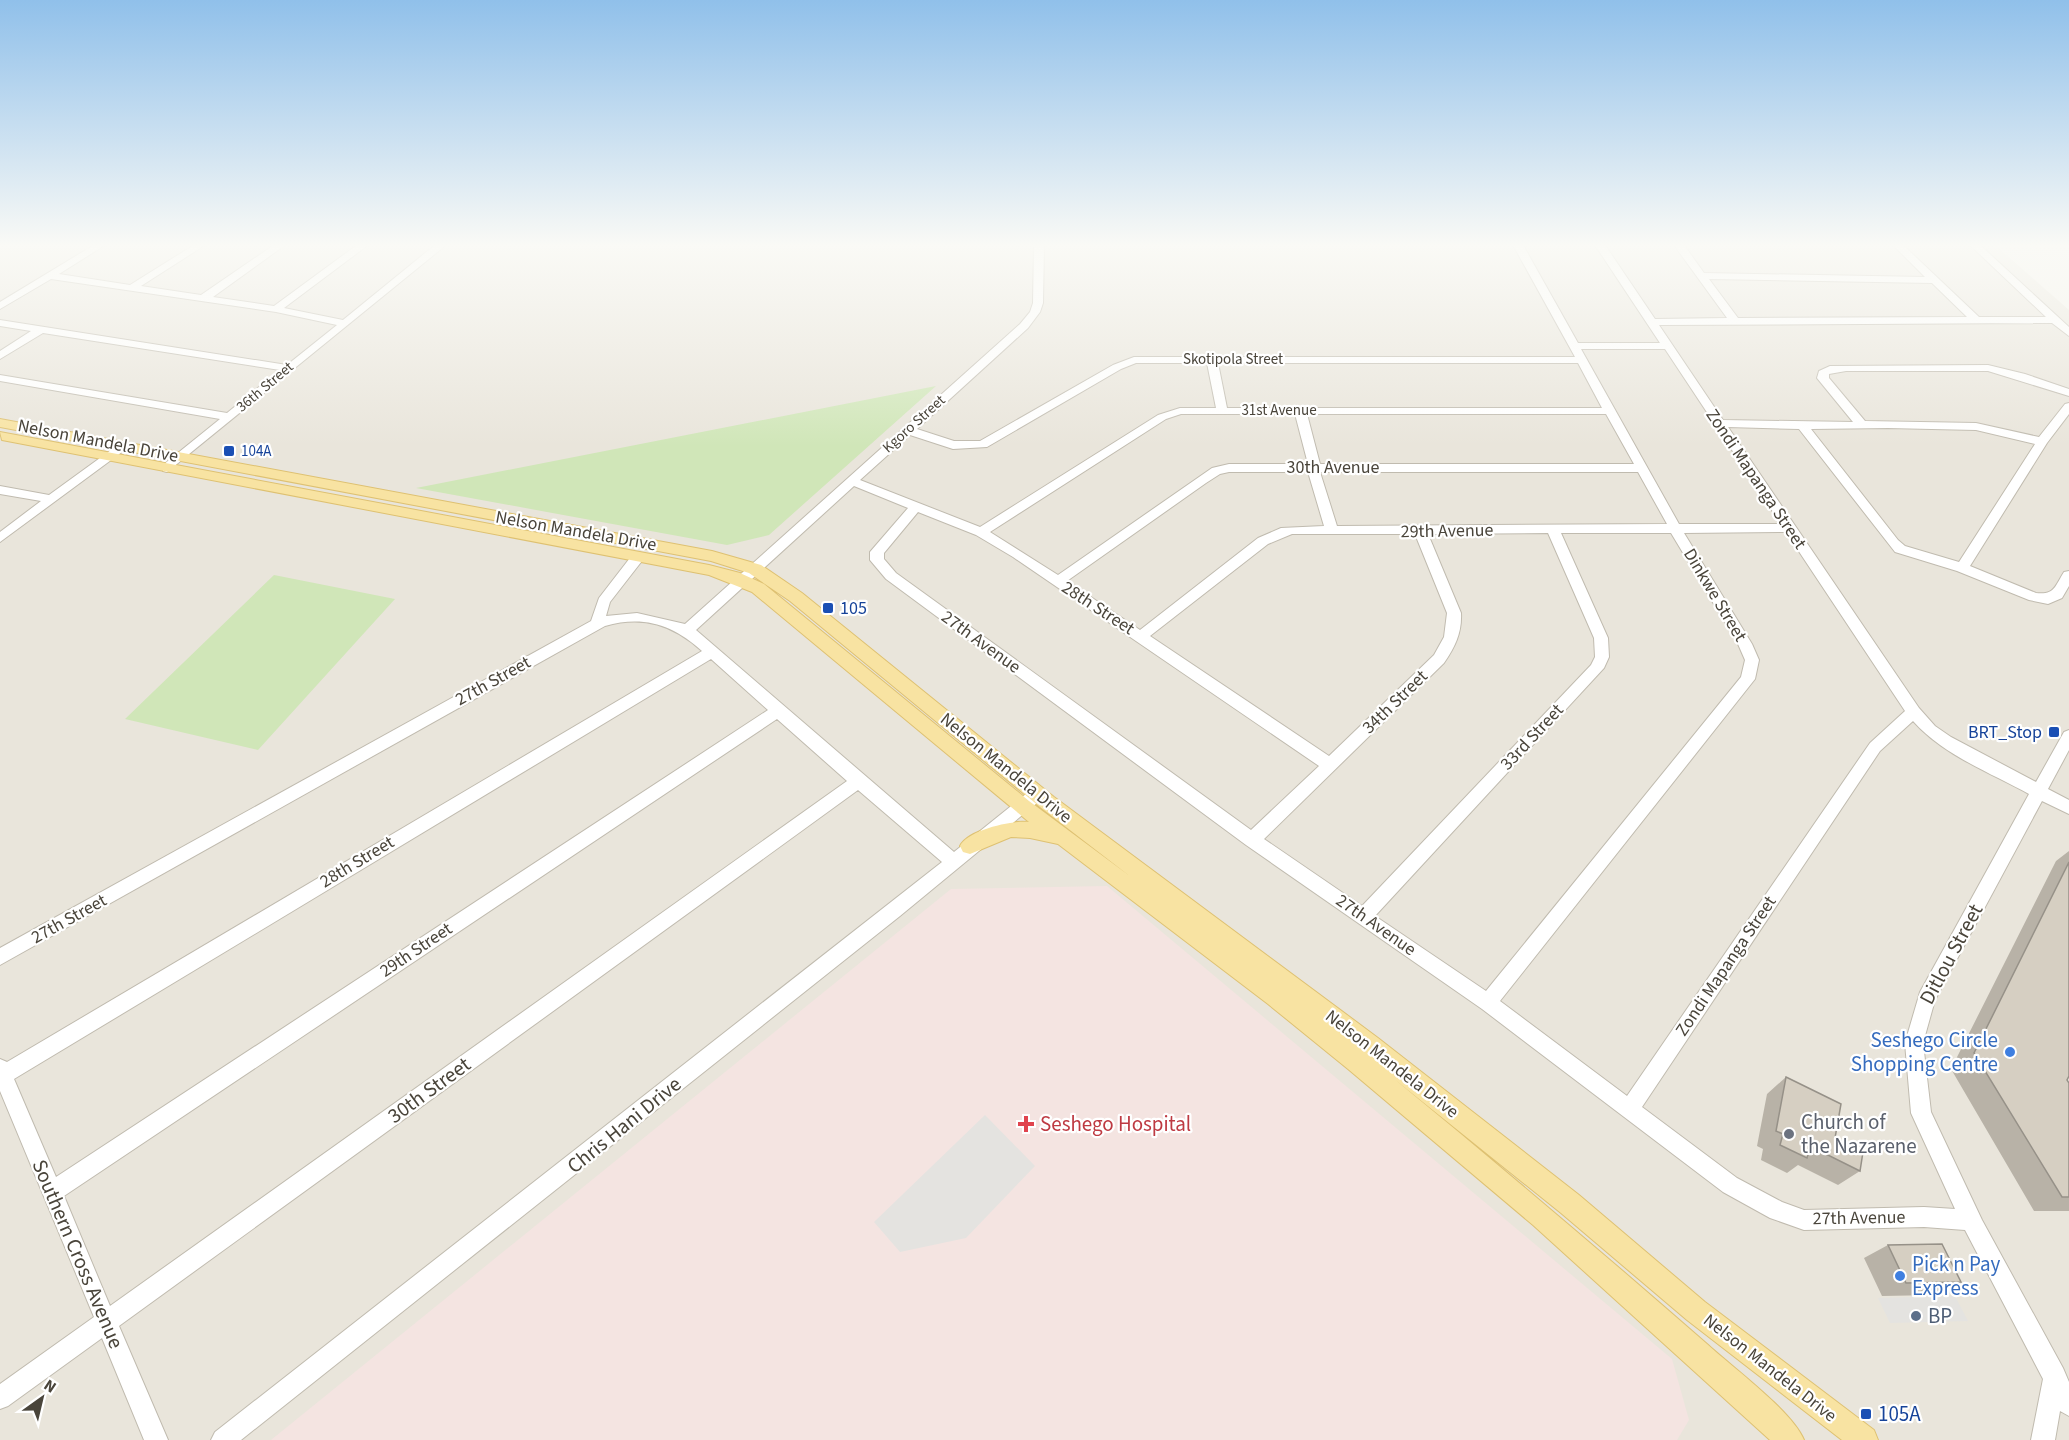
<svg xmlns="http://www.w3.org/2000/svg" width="2069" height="1440" viewBox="0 0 2069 1440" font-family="'Source Sans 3',sans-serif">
<rect width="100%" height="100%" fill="#f5f3ec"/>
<path fill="#e9e5db" d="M0 245H1995L2069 310V1440H0Z"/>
<path fill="#f4e4e1" d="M1107 886 1672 1359 1689 1420 1677 1440H271L951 889Z"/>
<path fill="#d0e6b8" d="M936 386 769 535 727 545 416 488Z
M274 575 395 599 258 750 125 719Z"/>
<path fill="#e4e3e0" d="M985 1115 1035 1166 966 1238 900 1252 874 1222Z
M1955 1296 1968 1321 1890 1323 1878 1298Z"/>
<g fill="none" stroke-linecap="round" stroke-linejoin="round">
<defs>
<path id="minor" d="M94 245H105L59 274 130 285 194 245H205L141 286 201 295 274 245H285L213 297 274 306 357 245H368L284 308 343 320 435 245H446L167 472 163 471V465L220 419 0 381V375L227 413 280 370 43 333 0 359V351L31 331 0 326V320L287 365 337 325 276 312 51 279 0 309V302Z
M1034 245H1044L1043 303 1040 312 1028 328 917 429 954 441H980L1113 365 1134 357H1575L1513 245H1523L1578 343H1660L1595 245H1605L1655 319 1727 318 1674 245H1684L1704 273 1925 277 1893 245H1903L1979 317H2046L1970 245H1980L2069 327V336L2052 323 1659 325 1723 420 1853 422 1817 378 1819 371 1830 366 1988 365 2025 374 2069 389V396L1988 371H1846L1829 374V378L1865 421 1976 423 2039 437 2065 404 2069 403V414L2047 443 1970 566 2036 593C2055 595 2055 586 2064 572L2069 571V586L2062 598 2048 604 2029 600 1957 571 1895 552 1799 429 1728 427 1919 708 1935 726 1951 737 2036 782 2064 732 2069 730V750L2048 789 2069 800V814L2042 801 1935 1000 1923 1043 1931 1112 1982 1220 2063 1368 2069 1382V1416L2060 1411 2055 1440H2031L2043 1379 1965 1230 1924 1227 1804 1230 1770 1218 1723 1192 1482 1009 1246 845 886 579 870 560V552L908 508 854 486 696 630 954 852 1031 790H1043L1045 794 1043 798 900 916 241 1440H211L215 1432 942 862 858 790 119 1326 168 1440H144L102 1338 8 1406 0 1409V1384L94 1317 0 1091V1059L7 1062 702 651C673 625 644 615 605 626L0 965V948L591 621 599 598 633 554H643L645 557 610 602 606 616 637 613 685 624 1020 324 1030 312 1033 303ZM1709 279 1932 283 1967 317 1738 318ZM1581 349H1665L1781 524H1679ZM1136 363H1207L1216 408H1180L1158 415 980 527 860 480 910 435 953 449 987 447 1121 369ZM1218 363H1578L1602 408H1227ZM1181 414H1295L1308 464H1229L1212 468 1058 575 990 532 1166 419ZM1307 414H1606L1634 464H1320ZM1888 428 1976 430 2035 444 1959 562 1905 546 1898 540 1811 429ZM1229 472H1308L1324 526 1281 528 1258 538 1140 630 1067 581 1206 483 1220 474ZM1320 472H1638L1667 524 1337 526ZM918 512 976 535 1013 557 1319 766 1251 830 896 573 884 559V553ZM1786 532 1905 711 1870 743 1627 1096 1500 1001 1755 679 1759 660 1752 644 1684 533ZM1548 533 1594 638 1595 657 1591 665 1362 906 1264 839 1444 663C1455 647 1462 633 1461 613L1428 534ZM1561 533H1671L1738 644 1745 660 1741 677 1486 991 1375 916 1604 668 1609 657 1608 638ZM1292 534H1415L1447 613 1444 637 1434 655 1329 756 1150 636 1268 544ZM711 659 768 710 56 1177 14 1079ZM777 719 847 781 110 1306 64 1196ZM1913 721C1943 755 1991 773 2029 794L1920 992 1905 1043 1911 1113 1955 1209 1924 1207 1804 1210 1782 1202 1737 1178 1642 1107 1880 751Z
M122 442 128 446 126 449 0 542V532L41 501 0 494V486L49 495Z"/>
<path id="major" d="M0 419 712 551 761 565 802 593 1054 797 1378 1038 1579 1195 1705 1302 1874 1430 1878 1440H1842L1687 1320 1561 1213 1393 1078C1499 1165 1604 1254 1707 1344 1732 1367 1792 1411 1804 1440H1770L1533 1225 1348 1069 1268 1004 1058 844 1030 838 1011 837 970 854 963 852 960 846C968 830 1012 820 1029 822L752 592 709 575 2 440 0 432 709 565 740 573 764 584 1029 801 1131 877 1040 807 790 601 749 573 711 561 0 427Z"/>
</defs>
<use href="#minor" stroke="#c0bbaf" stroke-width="2"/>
<use href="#major" stroke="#dec172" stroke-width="2"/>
<use href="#minor" fill="#fff" fill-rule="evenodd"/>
<use href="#major" fill="#f8e3a2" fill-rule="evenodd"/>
</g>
<path fill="#b8b2a7" d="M2069 851V1076L2067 1080 2069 1083V1211H2034L1951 1069 2056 861Z
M1786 1077 1860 1171 1838 1185 1798 1165 1787 1173 1761 1160 1763 1149 1757 1146 1767 1094Z
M1888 1245 1961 1282 1935 1295 1882 1296 1864 1258Z"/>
<path fill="#d6cfc2" stroke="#969188" stroke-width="1.5" d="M2069 862V1076L2067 1080 2069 1083V1197H2062L1974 1053Z
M1786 1077 1841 1104 1835 1138 1863 1152 1860 1171 1810 1146 1807 1158 1780 1145 1783 1134 1776 1131Z
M1942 1244 1961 1282 1906 1283 1888 1245Z"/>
<linearGradient id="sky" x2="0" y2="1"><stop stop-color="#90c0ea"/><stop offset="0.55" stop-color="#fafaf6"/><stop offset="1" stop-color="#fafaf6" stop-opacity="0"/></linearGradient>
<rect width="2069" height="446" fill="url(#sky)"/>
<g fill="#1a4fb4" stroke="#fff" stroke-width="2">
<rect x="223" y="445" width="12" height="12" rx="3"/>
<rect x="822" y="602" width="12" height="12" rx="3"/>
<rect x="2048" y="726" width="12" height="12" rx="3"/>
<rect x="1860" y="1408" width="12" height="12" rx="3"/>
</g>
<g fill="#3f7fe0" stroke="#fff" stroke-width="2">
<circle cx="2010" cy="1052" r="6"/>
<circle cx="1900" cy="1276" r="6"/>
</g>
<path fill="#e0444e" stroke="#fff" stroke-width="2" d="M1023 1115h6v6h6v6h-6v6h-6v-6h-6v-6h6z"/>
<circle fill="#6b7280" stroke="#fff" stroke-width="2" cx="1789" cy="1134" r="6"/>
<circle fill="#5c6f8a" stroke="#fff" stroke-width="2" cx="1916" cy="1316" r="6"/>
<g text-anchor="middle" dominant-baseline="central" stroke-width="4.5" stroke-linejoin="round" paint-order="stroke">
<g font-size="15" fill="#49443a" stroke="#fff">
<text x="1233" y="359">Skotipola Street</text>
<text transform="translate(265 387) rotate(-40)">36th Street</text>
<text x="1279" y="410">31st Avenue</text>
<text transform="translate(914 424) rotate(-42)">Kgoro Street</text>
</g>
<g font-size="15" fill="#164399" stroke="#fff" text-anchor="start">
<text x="241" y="451">104A</text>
</g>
<g font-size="18" fill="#49443a" stroke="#fff">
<text transform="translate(98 441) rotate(11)">Nelson Mandela Drive</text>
<text x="1333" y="467">30th Avenue</text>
<text transform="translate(1756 479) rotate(56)">Zondi Mapanga Street</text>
<text transform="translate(576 531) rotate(10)">Nelson Mandela Drive</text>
<text transform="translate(1447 531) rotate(-1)">29th Avenue</text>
<text transform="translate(1715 595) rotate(59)">Dinkwe Street</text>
<text transform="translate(1098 608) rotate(33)">28th Street</text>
<text transform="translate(981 642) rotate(36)">27th Avenue</text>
<text transform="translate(493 681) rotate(-29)">27th Street</text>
<text transform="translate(1395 702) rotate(-44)">34th Street</text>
<text transform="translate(1532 737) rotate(-47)">33rd Street</text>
<text transform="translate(1006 768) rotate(39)">Nelson Mandela Drive</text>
<text transform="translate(357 862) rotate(-31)">28th Street</text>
<text transform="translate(69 919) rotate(-29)">27th Street</text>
<text transform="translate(1376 925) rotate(35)">27th Avenue</text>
<text transform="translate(416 950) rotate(-34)">29th Street</text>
<text transform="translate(1726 966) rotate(-56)">Zondi Mapanga Street</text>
<text transform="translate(1392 1064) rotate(38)">Nelson Mandela Drive</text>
<text transform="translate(1859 1218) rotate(-1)">27th Avenue</text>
<text transform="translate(1770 1368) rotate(38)">Nelson Mandela Drive</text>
</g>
<g font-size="18" fill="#164399" stroke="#fff" text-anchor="start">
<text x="840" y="608">105</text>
<text x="2042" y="732" text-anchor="end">BRT_Stop</text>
</g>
<g font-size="21" fill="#49443a" stroke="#fff">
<text transform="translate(1951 954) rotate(-62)">Ditlou Street</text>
<text transform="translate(429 1090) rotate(-36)">30th Street</text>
<text transform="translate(624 1125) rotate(-39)">Chris Hani Drive</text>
<text transform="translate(78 1254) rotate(67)">Southern Cross Avenue</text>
</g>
<g font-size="21" fill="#366cbe" stroke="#fff" text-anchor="end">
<text x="1998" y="1040">Seshego Circle<tspan x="1998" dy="24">Shopping Centre</tspan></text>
<text x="1912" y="1264" text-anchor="start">Pick n Pay<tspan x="1912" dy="24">Express</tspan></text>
</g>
<g font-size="21" fill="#5b616d" stroke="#fff" text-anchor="start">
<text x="1801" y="1122">Church of<tspan x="1801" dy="24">the Nazarene</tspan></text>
</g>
<g font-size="21" fill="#be3a42" stroke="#fff" text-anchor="start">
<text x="1040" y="1124">Seshego Hospital</text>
</g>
<g font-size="21" fill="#4e5e75" stroke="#fff" text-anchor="start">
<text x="1928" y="1316">BP</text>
</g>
<g font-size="21" fill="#164399" stroke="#fff" text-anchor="start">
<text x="1878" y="1414">105A</text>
</g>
</g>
<g transform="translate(42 1398) rotate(34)" stroke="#ffffff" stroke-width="4.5" paint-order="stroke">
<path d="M0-4.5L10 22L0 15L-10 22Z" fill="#49443a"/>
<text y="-9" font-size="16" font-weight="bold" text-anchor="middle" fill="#49443a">N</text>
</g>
</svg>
